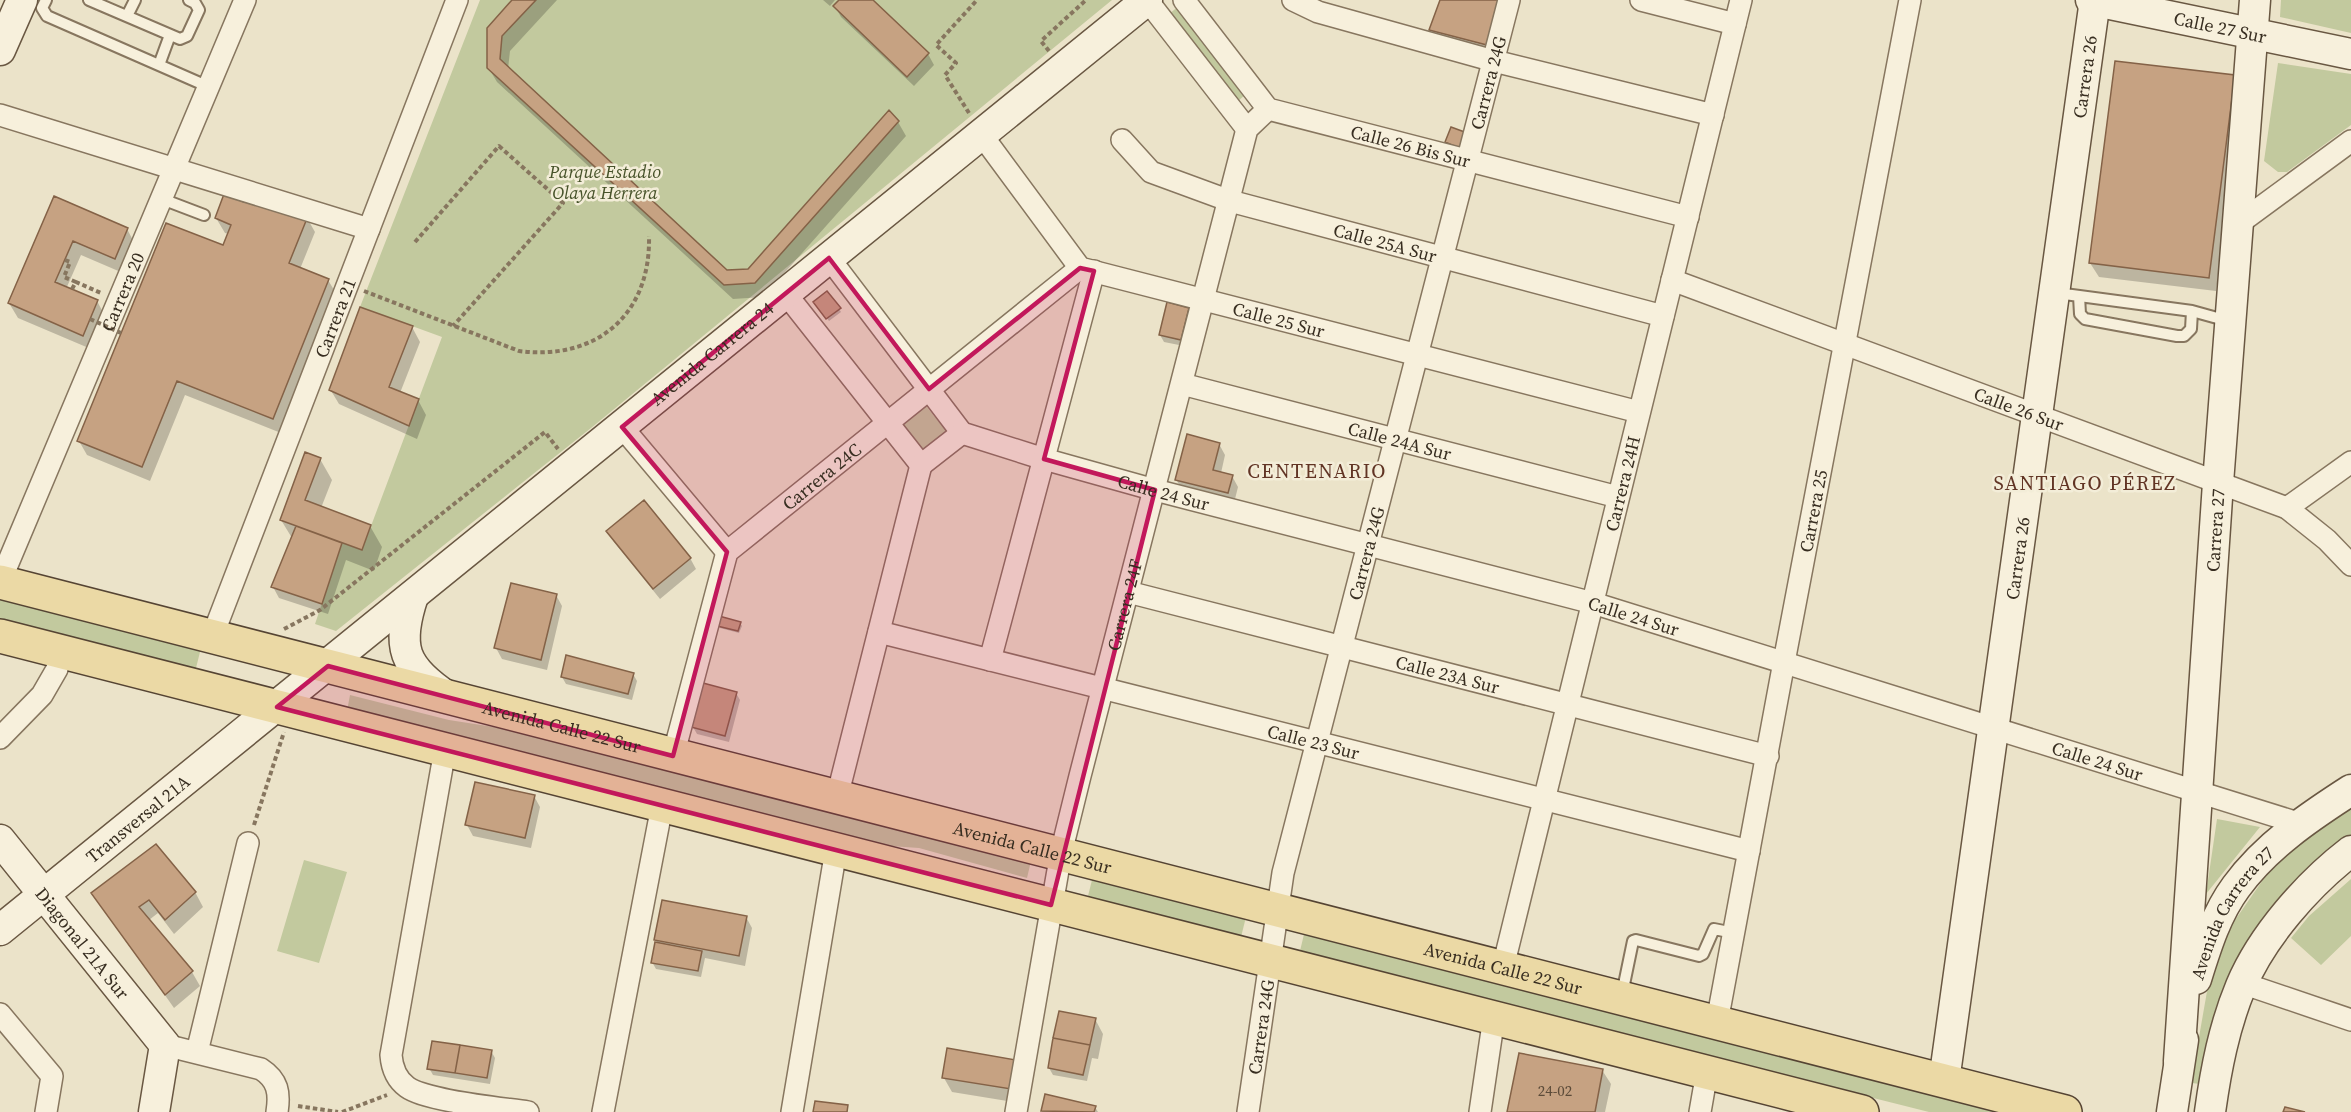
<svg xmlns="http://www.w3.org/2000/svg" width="2351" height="1112" viewBox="0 0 2351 1112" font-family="'Source Serif 4',serif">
<rect width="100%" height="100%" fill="#ebe3c9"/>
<path fill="#c2c99e" d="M480 0H1112L591 428 336 631 315 624 342 543 362 550 442 337 360 307Z
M2281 0H2351V33L2280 17Z
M1179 6 1246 94 1237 102 1169 14Z
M2278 63 2351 74V125L2287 172H2278L2264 161Z
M926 406 947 432 924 451 903 425Z
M0 598 201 648 195 672 0 623Z
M350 695 449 720 513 730 1031 861 1027 878 919 848 876 845 347 711Z
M2351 805V837L2333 850 2201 1084 2191 1083 2209 980 2233 923 2267 874 2295 846Z
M2217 819 2260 827 2206 894Z
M304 860 347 872 319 963 277 951Z
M1093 876 1247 913 1241 937 1087 900Z
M2351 879V936L2321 965 2291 938 2309 916Z
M1305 930 2008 1112H1929L1547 1016 1300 951Z"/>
<path fill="#0003" d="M514 0H557L510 51 508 69 726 271H748L898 122 906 136 763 297 733 299 497 82 488 67Z
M823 0H835L830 6Z
M841 0H871L928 54 934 65 914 86 841 17 835 6Z
M1441 0H1504L1499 65 1443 51 1431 30Z
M2116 63 2242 91 2216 291 2099 277 2090 263Z
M54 198 127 229 135 244 123 273 81 255 66 289 97 301 105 316 91 349 18 318 9 303Z
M245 204 307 218 315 232 300 269 328 280 337 295 281 433 185 395 150 481 87 455 79 441 224 247 229 234 225 233 216 218Z
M817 305 839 309 841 312 829 321Z
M1188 309 1192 316 1184 346 1164 342 1160 335Z
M412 327 420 342 400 393 418 400 426 415 417 439 339 404 330 389Z
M1219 444 1225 455 1221 473 1232 476 1238 487 1234 503 1182 490 1176 479Z
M320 459 332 480 321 508 370 526 382 547 374 571 346 560 328 614 279 598 273 587 292 538 281 520Z
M608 532 690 558 696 569 660 599 614 542Z
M556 595 562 606 547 670 502 659 496 648Z
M740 623 742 626 739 633 720 628 718 625Z
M633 674 637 681 632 700 566 684 562 677Z
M736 693 740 700 729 742 697 734 693 727Z
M534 796 540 807 531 848 473 836 467 825Z
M195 892 203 907 174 934 158 913 149 920 192 972 200 986 174 1008 93 893Z
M746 917 752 928 745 966 705 958 701 977 656 969 652 962 658 945 656 940Z
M1095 1019 1103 1034 1098 1059 1092 1058 1087 1081 1053 1075 1049 1068Z
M491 1051 495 1058 490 1084 433 1075 429 1068Z
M1015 1061 1019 1103 952 1092 944 1078Z
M1602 1070 1611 1084 1605 1112H1509Z
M1046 1095 1095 1107 1098 1112H1042Z"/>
<path fill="#c6a282" stroke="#846247" stroke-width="1.5" d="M512 0H536L502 36 500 59 727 270 748 269 889 110 899 121 755 283 724 285 487 68V28Z
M839 0H873L929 53 907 77 833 6Z
M1440 0H1500L1487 45 1429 30Z
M2115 61 2235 75 2209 278 2089 263Z
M1451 127 1470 134 1466 145 1459 148 1445 142Z
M248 192 308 216 289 263 329 279 273 419 177 381 142 467 77 441 166 223 223 245 231 225 215 218 224 194 244 202Z
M54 196 128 228 115 259 73 241 55 282 98 300 83 336 8 303Z
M827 291 841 308 826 319 813 302Z
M1167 302 1189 308 1181 340 1159 335Z
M360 307 413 326 389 387 419 399 409 426 329 390Z
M1187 434 1220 443 1213 470 1233 475 1228 493 1175 480Z
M305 452 321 458 305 500 371 525 362 550 280 520Z
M644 500 691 558 653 589 606 531Z
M296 526 342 543 322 604 271 587Z
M511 583 557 594 541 660 494 648Z
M719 616 741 622 738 631 717 626Z
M566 655 634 673 628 694 561 677Z
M703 683 737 692 725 736 691 727Z
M475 782 535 795 525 838 465 825Z
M156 844 196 892 165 920 149 900 139 907 193 971 165 995 91 893Z
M662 900 747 916 739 956 654 940Z
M655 942 702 951 698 971 651 963Z
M1059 1011 1096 1018 1090 1045 1053 1038Z
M1053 1038 1090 1045 1083 1075 1048 1068Z
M432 1041 460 1045 455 1073 427 1069Z
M460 1045 492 1050 487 1078 455 1073Z
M947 1048 1016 1060 1011 1089 942 1078Z
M1519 1053 1603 1069 1595 1112H1507Z
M1045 1094 1096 1106 1094 1112 1041 1111Z
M815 1101 848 1105 847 1112H813Z
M2285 1107 2305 1112H2283Z"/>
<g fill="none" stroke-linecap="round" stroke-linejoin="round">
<defs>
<path id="lane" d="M46 0 42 8 47 16 209 87
M89 0 180 39 187 36 199 10 195 3 189 0
M127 16 135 0
M159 65 170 35
M162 199 204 215
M2057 293 2192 311 2228 321
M2079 296 2080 314 2085 319 2177 336H2184L2191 329 2192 311
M1622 994 1633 941 1636 940 1699 956 1703 954 1714 929 1734 933"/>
<g id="street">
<path d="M1147 0 1247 129"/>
<path id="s1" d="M1184 0 1268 109 1688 217"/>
<path d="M1293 0 1318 12 1494 61 1713 115"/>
<path d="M1641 0 1735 24"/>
<path d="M0 115 369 229"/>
<path id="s2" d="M981 134 1080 268 1639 412"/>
<path id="s3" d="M1122 140 1151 172 1230 201 1663 316"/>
<path d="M2238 224 2351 141"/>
<path id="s4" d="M829 258 962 433 1044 459 1155 490 1593 603 2301 824"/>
<path id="s5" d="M1672 280 2287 508 2327 540 2351 565"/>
<path d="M786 294 921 465"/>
<path id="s6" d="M1182 384 1618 497"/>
<path d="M622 427 727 552"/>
<path d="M921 465 962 433"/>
<path d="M2287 508 2351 462"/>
<path id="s7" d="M0 582 245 0"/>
<path id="s8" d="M1128 592 1768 756"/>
<path id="s9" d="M879 632 1749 851"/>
<path id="s10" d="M212 637 457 0"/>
<path d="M990 660 1094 271"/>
<path d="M0 738 42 695 57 669"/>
<path d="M445 750 391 1055C392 1068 396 1079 407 1087 426 1101 501 1108 528 1112"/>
<path id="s11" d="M673 756 727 552 1080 268"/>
<path d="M837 797 921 465"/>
<path id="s12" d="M1503 967 1741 0"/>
<path d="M2242 983 2351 1020"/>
<path d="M0 1014 52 1076 46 1112"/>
<path id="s13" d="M1717 1022 1784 662 1910 0"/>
<path d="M165 1045 261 1069C278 1080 280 1093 277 1112"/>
<path d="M197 1052 248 843"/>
<path d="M603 1112 662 806"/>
<path d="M792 1112 836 850"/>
<path id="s14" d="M1016 1112 1061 853 1080 776 1247 129 1268 109"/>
<path id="s15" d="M1248 1112 1283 873 1509 0"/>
<path d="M1480 1112 1494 1017"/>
<path d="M1700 1112 1707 1072"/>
</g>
<g id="secondary">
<path id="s16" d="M2091 0 2351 54"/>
<path d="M0 50 22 0"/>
<path d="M413 596C396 647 403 667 448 697"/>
<path id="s17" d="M0 840 165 1045 154 1112"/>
<path id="s18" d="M0 930 1147 0"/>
<path id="s19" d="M2196 979C2206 947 2216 914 2236 887 2266 846 2309 817 2351 790"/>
<path id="s20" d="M2179 1061 2218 483 2255 0"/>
<path id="s21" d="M1944 1081 2095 0"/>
<path d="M2172 1112 2183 1040"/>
<path d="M2210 1112C2216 1069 2224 1027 2241 986 2262 936 2308 884 2351 851"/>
</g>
<g id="primary">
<path id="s22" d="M0 582 2065 1112"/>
<path d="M0 636 1862 1112"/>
</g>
</defs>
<use href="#lane" stroke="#87765f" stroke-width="14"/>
<use href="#street" stroke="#87765f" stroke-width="24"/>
<use href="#secondary" stroke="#695742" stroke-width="33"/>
<use href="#primary" stroke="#543" stroke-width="36"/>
<path stroke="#87765f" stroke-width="4" stroke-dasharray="4.5 3" stroke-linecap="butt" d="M1049 51 1041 41 1086 0
M969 113 945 75 956 63 936 45 977 0
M415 242 499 146 563 203 453 326
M65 260 70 262 64 277 76 282
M72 289 76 282 101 293
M364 291 519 351C596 361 651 315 649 236
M284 629 320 610 545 432 558 449
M254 825 284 732
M298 1106 338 1112
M342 1112 387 1095"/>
<use href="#lane" stroke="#f7f0dc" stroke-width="10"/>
<use href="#street" stroke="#f7f0dc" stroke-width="21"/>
<use href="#secondary" stroke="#f7f0dc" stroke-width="30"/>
<use href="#primary" stroke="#ebd9a5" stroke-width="33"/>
<path stroke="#87765f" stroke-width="4" stroke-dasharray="4.5 3" stroke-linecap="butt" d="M90 319 121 333"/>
</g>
<path fill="#c2185b" fill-opacity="0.2" stroke="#c2185b" stroke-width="4.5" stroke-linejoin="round" d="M829 258 929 389 1080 268 1094 271 1044 459 1155 490 1051 905 277 707 328 666 673 756 727 552 622 427Z"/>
<g text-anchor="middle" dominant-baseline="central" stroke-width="5" stroke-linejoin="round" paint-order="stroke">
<g font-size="15" fill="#5c4b39">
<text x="1555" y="1090">24-02</text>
</g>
<g font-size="18" fill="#382e21" stroke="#f3edd8">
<text stroke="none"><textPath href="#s16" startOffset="132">Calle 27 Sur</textPath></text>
<text stroke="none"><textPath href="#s21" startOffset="1014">Carrera 26</textPath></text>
<text stroke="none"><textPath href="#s15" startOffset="1058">Carrera 24G</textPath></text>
<text stroke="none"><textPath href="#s1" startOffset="285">Calle 26 Bis Sur</textPath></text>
<text stroke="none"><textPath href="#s3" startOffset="288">Calle 25A Sur</textPath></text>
<text stroke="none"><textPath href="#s7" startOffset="315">Carrera 20</textPath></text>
<text stroke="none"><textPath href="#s10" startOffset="342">Carrera 21</textPath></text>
<text stroke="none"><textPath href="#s2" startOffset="372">Calle 25 Sur</textPath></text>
<text stroke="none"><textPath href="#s18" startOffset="916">Avenida Carrera 24</textPath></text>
<text stroke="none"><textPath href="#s5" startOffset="370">Calle 26 Sur</textPath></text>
<text stroke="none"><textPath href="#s6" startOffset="225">Calle 24A Sur</textPath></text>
<text stroke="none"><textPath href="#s11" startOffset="332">Carrera 24C</textPath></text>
<text stroke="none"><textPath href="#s12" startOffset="498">Carrera 24H</textPath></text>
<text stroke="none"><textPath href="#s4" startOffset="430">Calle 24 Sur</textPath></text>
<text stroke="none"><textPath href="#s13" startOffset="520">Carrera 25</textPath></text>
<text stroke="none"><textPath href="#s20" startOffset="532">Carrera 27</textPath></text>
<text stroke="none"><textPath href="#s15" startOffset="572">Carrera 24G</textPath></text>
<text stroke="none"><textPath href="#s21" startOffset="528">Carrera 26</textPath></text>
<text stroke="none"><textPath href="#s14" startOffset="519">Carrera 24F</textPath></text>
<text stroke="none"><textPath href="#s4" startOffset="916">Calle 24 Sur</textPath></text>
<text stroke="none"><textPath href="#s8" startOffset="330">Calle 23A Sur</textPath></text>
<text stroke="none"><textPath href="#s22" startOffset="580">Avenida Calle 22 Sur</textPath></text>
<text stroke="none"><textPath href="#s9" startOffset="448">Calle 23 Sur</textPath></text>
<text stroke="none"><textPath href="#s4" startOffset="1402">Calle 24 Sur</textPath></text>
<text stroke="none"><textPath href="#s18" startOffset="177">Transversal 21A</textPath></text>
<text stroke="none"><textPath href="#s22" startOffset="1066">Avenida Calle 22 Sur</textPath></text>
<text stroke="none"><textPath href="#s19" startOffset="76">Avenida Carrera 27</textPath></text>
<text stroke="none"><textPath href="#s17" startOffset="132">Diagonal 21A Sur</textPath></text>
<text stroke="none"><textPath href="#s22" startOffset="1552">Avenida Calle 22 Sur</textPath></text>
<text stroke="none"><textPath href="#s15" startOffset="86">Carrera 24G</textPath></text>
</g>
<g font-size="18" font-style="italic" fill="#47532a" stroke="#f3edd8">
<text x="605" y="171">Parque Estadio<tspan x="605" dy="21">Olaya Herrera</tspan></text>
</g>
<g font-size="20" letter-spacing="1.5" fill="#613424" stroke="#f3edd8">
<text x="1317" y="471">CENTENARIO</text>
<text x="2085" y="483">SANTIAGO PÉREZ</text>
</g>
</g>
</svg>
